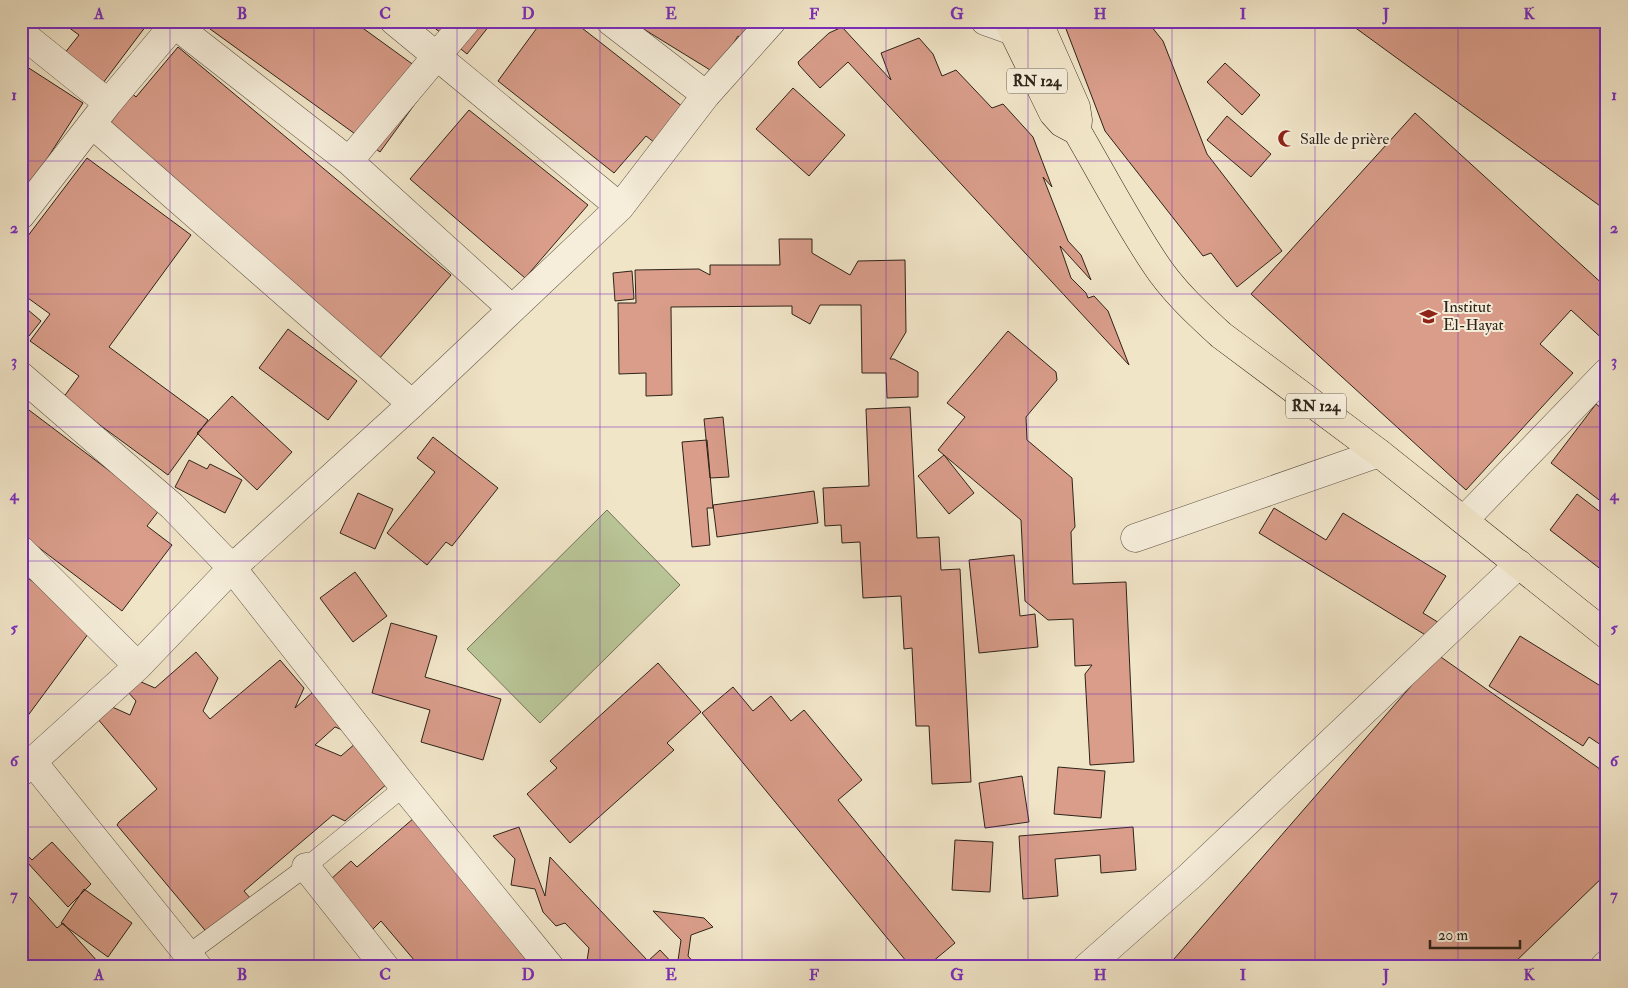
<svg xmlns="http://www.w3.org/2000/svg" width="1628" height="988" viewBox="0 0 1628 988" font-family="'IM FELL Double Pica',serif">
<rect width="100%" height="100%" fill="#f1e5c8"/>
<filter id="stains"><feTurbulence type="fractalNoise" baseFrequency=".004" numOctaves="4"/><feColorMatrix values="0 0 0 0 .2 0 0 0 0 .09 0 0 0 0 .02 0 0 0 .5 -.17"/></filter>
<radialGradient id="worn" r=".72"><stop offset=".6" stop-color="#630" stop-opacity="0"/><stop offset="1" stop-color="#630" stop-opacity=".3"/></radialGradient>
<path fill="#b9c597" stroke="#747458" d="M607 510 680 585 540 723 467 649Z"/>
<path fill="#d99d8a" stroke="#2e2319" d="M54 21H148L149 22 103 83 64 54 79 35 64 24 62 27Z
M199 21H353L433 79 380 152Z
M426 21H493L467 54Z
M542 21H573L692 114 663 149 646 136 614 173 498 81Z
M639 21 707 22 779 21 761 50 738 36 715 73 637 25Z
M1063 21H1147L1163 41 1207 154 1282 251 1237 287 1211 253 1203 256 1105 131Z
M1346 21H1607V211Z
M842 27 891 80 881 53 919 38 933 54 942 76 956 70 992 108 1003 104 1033 137 1052 187 1043 177 1068 241 1081 255 1091 280 1060 246 1071 278 1086 293 1088 298 1094 296 1108 311 1129 365 848 62 820 88 799 65 798 62 829 33Z
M178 47 451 275 379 359 97 124 125 87 136 97Z
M21 63 83 103 21 199V123L23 120 21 119Z
M1225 63 1260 95 1242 115 1207 82Z
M793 88 845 135 809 176 756 129Z
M469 110 588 205 525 278 410 179Z
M1415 113 1607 288V343L1571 310 1540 344 1573 373 1466 490 1251 294Z
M1227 116 1271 154 1251 177 1207 140Z
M87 158 191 235 109 347 208 420 168 475 63 398 79 376 30 341 50 314 21 293V245Z
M779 239H812V253L850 275 858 261 905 260 906 332 890 359H894L918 372V397L887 398 886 373H862L861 305H820L810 324 792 314V306L671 307 672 395 646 396V373L619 374 618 303H636L635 270 699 269 710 275V265H780Z
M632 271 634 299 615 301 613 273Z
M21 304 41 321 29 336 21 330Z
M288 329 357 381 328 420 259 368Z
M1008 331 1056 372 1057 380 1026 417 1027 440 1072 478 1075 527 1071 532 1073 584 1126 582 1134 762 1090 765 1085 674 1092 665 1075 666 1073 619 1048 620 1025 601 1021 520 938 450 965 417 947 403Z
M232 396 292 452 257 490 197 433Z
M21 398 24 400 21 404 160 509 147 526 172 545 122 611 21 534Z
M1596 404 1607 413V506L1551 463Z
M910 407 917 538 939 537 941 570 960 569 971 782 932 784 929 726H916L912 648 904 649 901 596 863 598 860 542 842 543 841 525 825 526 823 488 869 486 866 409Z
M723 417 729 477 710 478 704 419Z
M433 437 498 488 452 546 446 542 427 565 387 533 435 472 417 458Z
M707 440 713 508H707L710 545 692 547 682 442Z
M944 455 974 493 949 514 918 476Z
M189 460 207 469 210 464 242 480 225 513 175 487Z
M814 491 818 523 717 537 713 505Z
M358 493 393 509 375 549 340 533Z
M1577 494 1607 517V574L1550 530Z
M1274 508 1326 540 1343 513 1446 576 1423 613 1441 624 1432 639 1259 533Z
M1014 555 1020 616 1035 614 1038 647 979 653 969 560Z
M355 572 387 616 353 642 320 598Z
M21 573 94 626 21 725Z
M391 623 437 636 425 677 501 699 483 760 421 742 430 710 372 693Z
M1520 636 1607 690V749L1589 737 1583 746 1489 686Z
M196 652 218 678 203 711 210 719 280 660 304 688 295 708 313 692 355 735 335 727 315 745 341 756 356 743 389 782 345 821 333 815 244 891 251 899 209 935 117 825 119 822 157 789 97 718 110 706 130 715 136 701 127 691 139 681 155 688Z
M1438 655 1607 774V873L1510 967H1167Z
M658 663 701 712 667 743 674 750 570 843 527 794 557 768 550 761Z
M733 687 753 711 771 696 791 721 804 710 862 780 838 800 955 943 926 967H911L702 713Z
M1607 757V775L1599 770Z
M1058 767 1105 771 1101 818 1054 814Z
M1022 776 1029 822 985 828 979 783Z
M414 818 539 967H420L381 921 373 929 331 879 351 861 357 867Z
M519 827 545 896 550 857 648 961 660 950 676 967H586L589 948 565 923 556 926 543 912 535 889 511 885 515 859 493 836Z
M1133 827 1136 870 1101 873 1100 855 1055 859 1058 896 1023 899 1019 836Z
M955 840 993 842 990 892 952 890Z
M52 842 91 884 68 907 26 861 21 865V849L32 860Z
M21 888 57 928 63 923 98 962 93 967H35L21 952Z
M84 889 132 923 108 957 61 923Z
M653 911 704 918 713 927 691 935 688 956 698 967H677L681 940Z"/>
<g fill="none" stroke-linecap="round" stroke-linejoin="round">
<defs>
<path id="service" d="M188 954 306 867 404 787"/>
<path id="minor" d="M170 21 349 161 512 309
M394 21 620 207
M610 21 706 95
M985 21 1013 31
M21 33 108 103
M92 124 412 404
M349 161 466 21
M21 215 108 103 177 21
M21 376 172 506 232 568 404 787 550 967
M1464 520 1607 372
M1135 538 1379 453
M21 550 138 666
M32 761 198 967
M21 772 138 666 232 568 412 404 620 207 706 95 772 21
M306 867 385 967
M1087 967 1190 876 1519 564
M1604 967 1607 964"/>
<path id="primary" d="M1008 21 1053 113 1062 123 1077 131C1102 174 1126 220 1154 262 1172 290 1197 313 1221 335L1379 453 1607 635
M1038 21 1076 107 1078 120 1077 131"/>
</defs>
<use href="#service" stroke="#5f5445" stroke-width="19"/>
<use href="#minor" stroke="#5f5445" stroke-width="29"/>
<use href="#primary" stroke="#2e2319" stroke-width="29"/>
<use href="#service" stroke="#f6eedb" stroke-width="18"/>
<use href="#minor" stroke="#f6eedb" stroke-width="28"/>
<use href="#primary" stroke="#f1e5c8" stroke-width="28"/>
</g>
<path fill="none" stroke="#7b2cbf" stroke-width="1" stroke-opacity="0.55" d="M170 21V967M314 21V967M457 21V967M600 21V967M742 21V967M886 21V967M1028 21V967M1172 21V967M1315 21V967M1458 21V967M21 161H1607M21 294H1607M21 427H1607M21 561H1607M21 694H1607M21 827H1607"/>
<defs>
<symbol id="mosque-bare" viewBox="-9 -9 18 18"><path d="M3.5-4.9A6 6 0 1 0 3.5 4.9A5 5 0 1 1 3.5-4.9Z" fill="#8f2418" stroke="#f6eedb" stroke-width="2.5" paint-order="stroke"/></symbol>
<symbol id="university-bare" viewBox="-9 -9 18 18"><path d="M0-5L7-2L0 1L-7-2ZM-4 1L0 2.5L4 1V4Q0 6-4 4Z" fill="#8f2418" stroke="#f6eedb" stroke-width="2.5" paint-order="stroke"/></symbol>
</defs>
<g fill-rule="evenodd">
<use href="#mosque-bare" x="1274" y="126" width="25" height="25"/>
<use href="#university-bare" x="1416" y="304" width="25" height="25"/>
</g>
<g text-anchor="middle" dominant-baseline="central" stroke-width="4" stroke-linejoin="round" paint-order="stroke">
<g fill="#f6eedb" stroke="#6a6053" stroke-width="1">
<rect x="1007" y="68.5" width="60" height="25" rx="4"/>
<rect x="1286" y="393.5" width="60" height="25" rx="4"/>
</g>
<g font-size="15" font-weight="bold" fill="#2e2319">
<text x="1037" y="81">RN 124</text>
<text x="1316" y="406">RN 124</text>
</g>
<g font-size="16" fill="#2e2319" stroke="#f6eedb" text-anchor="start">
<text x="1300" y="139">Salle de prière</text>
<text x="1443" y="307">Institut<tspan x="1443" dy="18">El-Hayat</tspan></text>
</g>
</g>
<rect width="1628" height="988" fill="none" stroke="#f1e5c8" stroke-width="55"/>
<path d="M1430 940v8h90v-8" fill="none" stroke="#2e2319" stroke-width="2.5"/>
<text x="1438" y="940" font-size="15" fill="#2e2319" stroke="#f6eedb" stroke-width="4" paint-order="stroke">20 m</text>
<rect x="28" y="28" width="1572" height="932" fill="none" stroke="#7b2cbf" stroke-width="2"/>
<g font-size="16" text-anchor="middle" font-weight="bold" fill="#7b2cbf">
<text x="99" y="19">A</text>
<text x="242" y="19">B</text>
<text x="385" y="19">C</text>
<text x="528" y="19">D</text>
<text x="671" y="19">E</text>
<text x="814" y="19">F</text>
<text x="957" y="19">G</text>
<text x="1100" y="19">H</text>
<text x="1243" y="19">I</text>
<text x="1386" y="19">J</text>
<text x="1529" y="19">K</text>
<text x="14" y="100">1</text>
<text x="1614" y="100">1</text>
<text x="14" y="233">2</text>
<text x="1614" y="233">2</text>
<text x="14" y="366">3</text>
<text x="1614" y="366">3</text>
<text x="14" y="500">4</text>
<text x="1614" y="500">4</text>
<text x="14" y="633">5</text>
<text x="1614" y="633">5</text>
<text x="14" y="766">6</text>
<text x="1614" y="766">6</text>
<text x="14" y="900">7</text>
<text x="1614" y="900">7</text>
<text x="99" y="980">A</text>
<text x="242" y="980">B</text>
<text x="385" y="980">C</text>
<text x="528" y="980">D</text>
<text x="671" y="980">E</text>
<text x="814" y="980">F</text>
<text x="957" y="980">G</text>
<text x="1100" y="980">H</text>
<text x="1243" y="980">I</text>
<text x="1386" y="980">J</text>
<text x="1529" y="980">K</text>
</g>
<rect width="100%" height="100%" filter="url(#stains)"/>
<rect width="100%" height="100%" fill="url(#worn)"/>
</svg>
